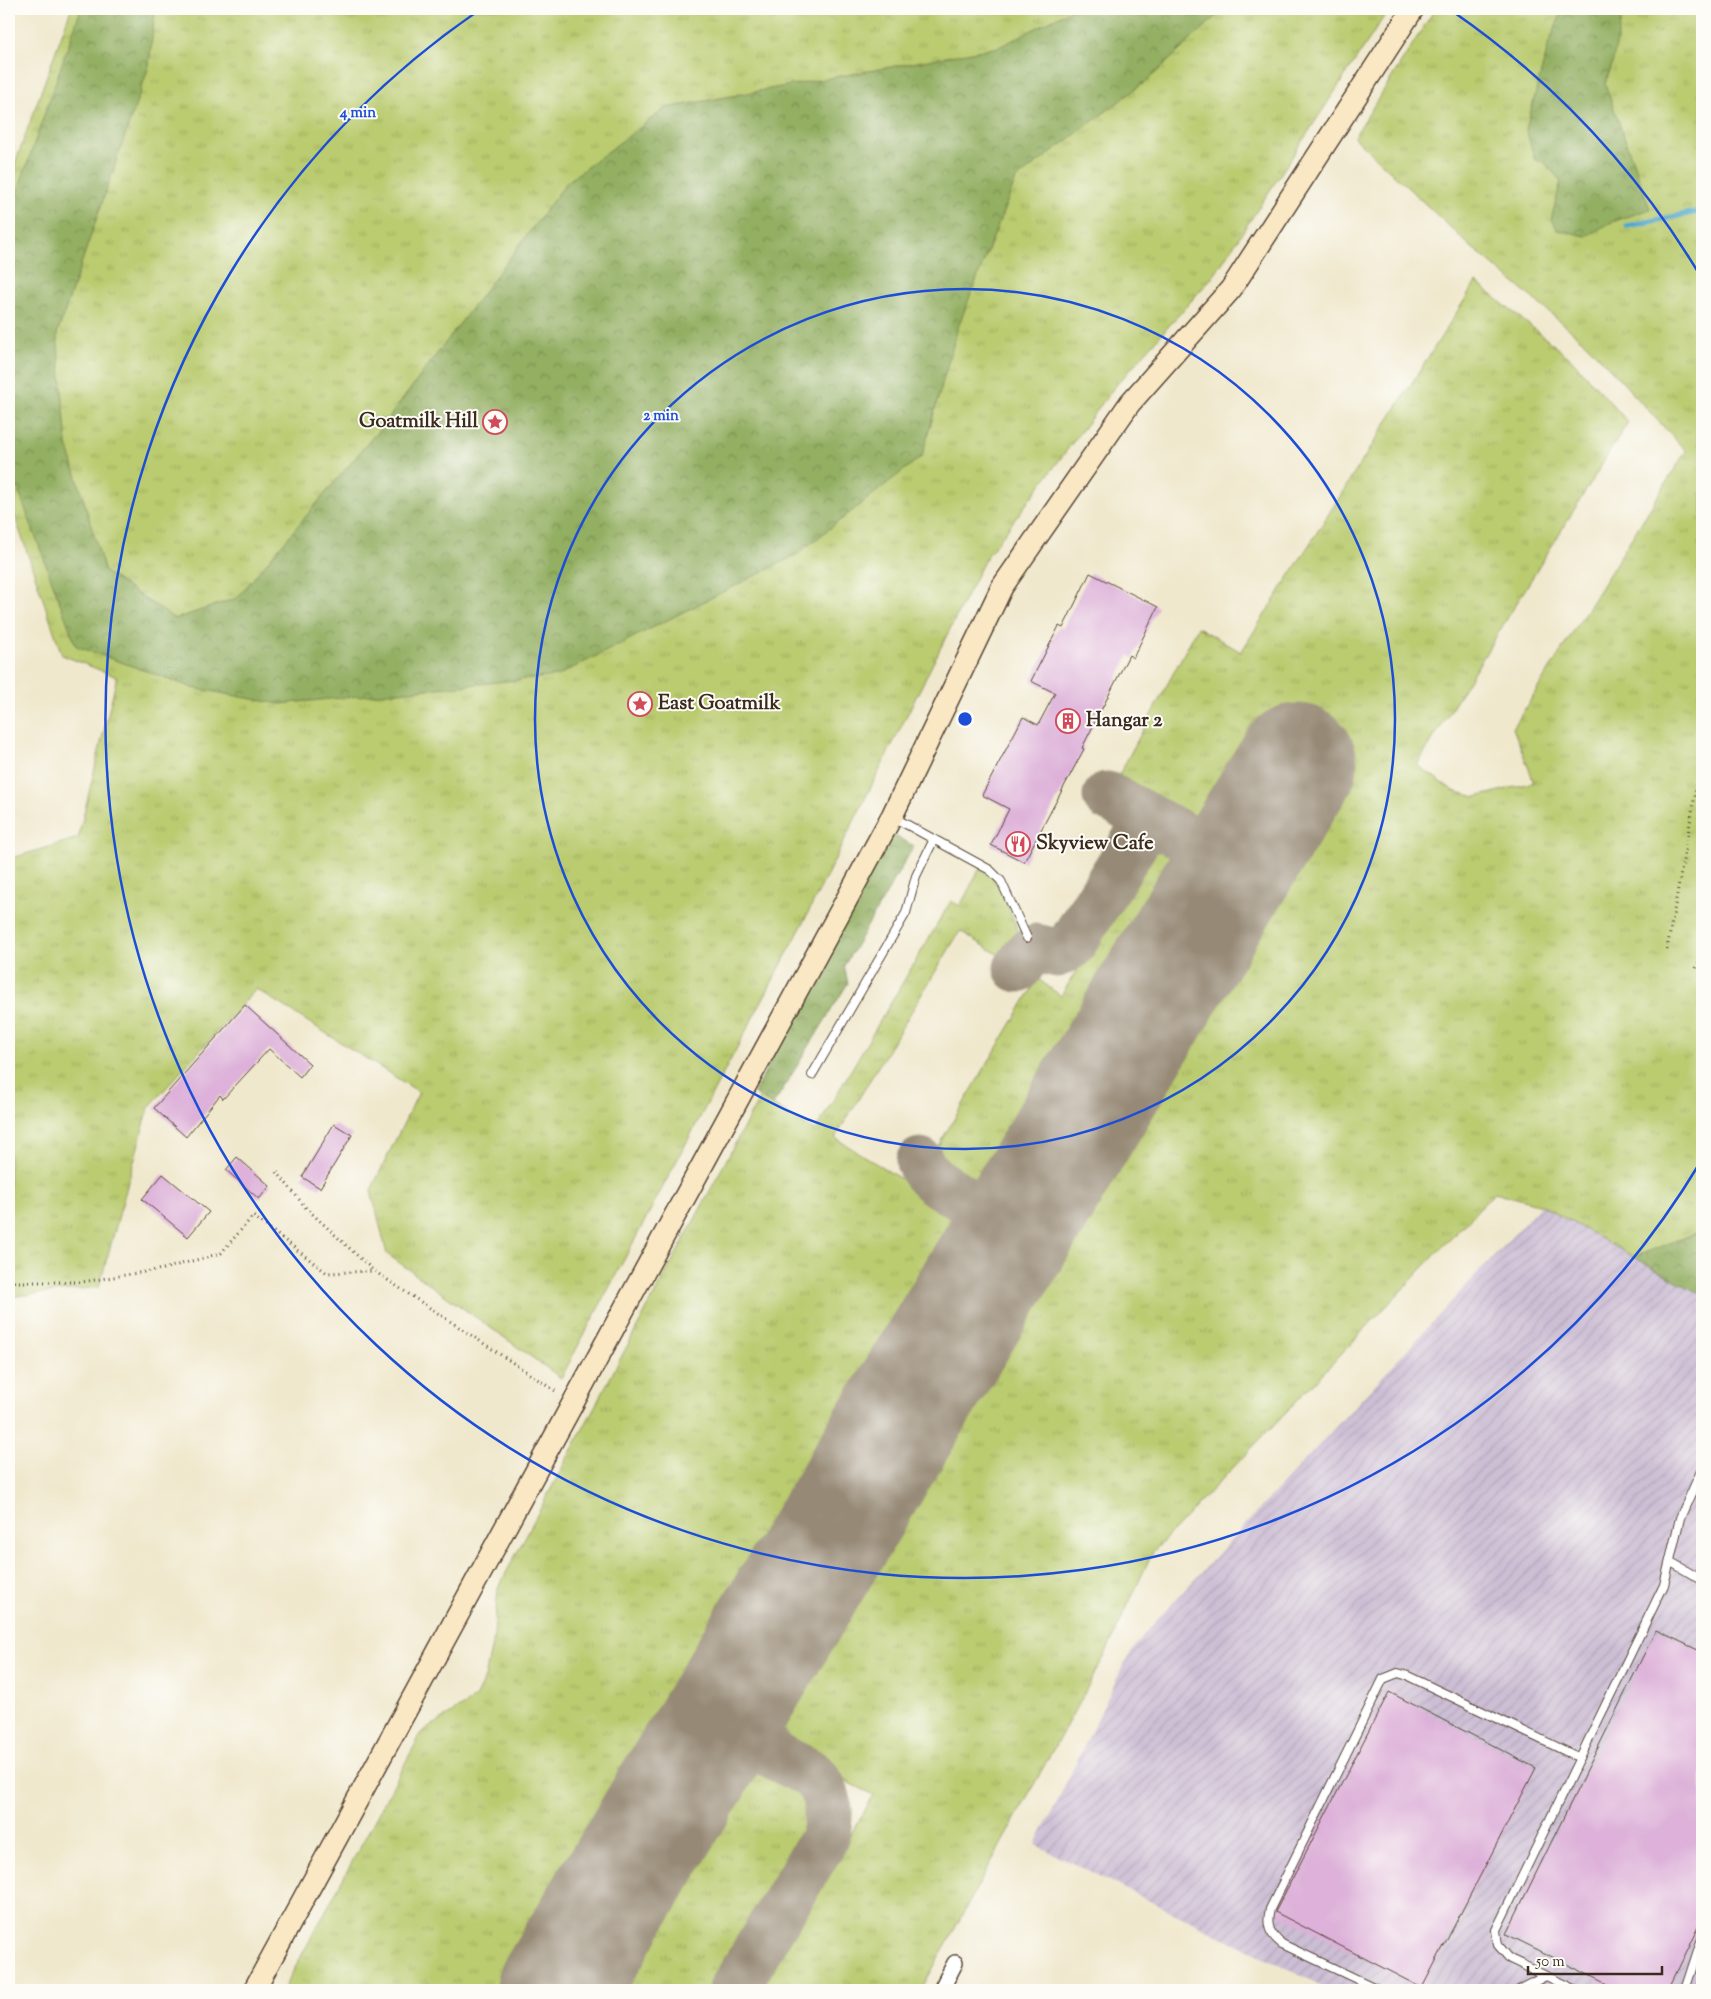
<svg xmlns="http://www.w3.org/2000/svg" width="1711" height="1999" viewBox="0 0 1711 1999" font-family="'Sorts Mill Goudy',serif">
<defs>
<pattern id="industrial-furrows" width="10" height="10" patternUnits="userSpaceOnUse" patternTransform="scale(1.25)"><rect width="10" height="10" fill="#ccbed4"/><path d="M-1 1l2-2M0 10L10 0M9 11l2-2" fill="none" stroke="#b0a3b6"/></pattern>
<pattern id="grass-tufts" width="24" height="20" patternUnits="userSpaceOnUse" patternTransform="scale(1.25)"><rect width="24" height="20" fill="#bacb6f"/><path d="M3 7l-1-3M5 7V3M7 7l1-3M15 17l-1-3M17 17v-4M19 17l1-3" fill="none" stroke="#a1ae60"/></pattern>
<pattern id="forest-crowns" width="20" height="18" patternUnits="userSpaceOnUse" patternTransform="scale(1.25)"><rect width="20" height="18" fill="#93af62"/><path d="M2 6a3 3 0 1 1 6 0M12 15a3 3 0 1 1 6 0" fill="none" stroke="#798f50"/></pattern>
</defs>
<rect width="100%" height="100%" fill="#fdfcf7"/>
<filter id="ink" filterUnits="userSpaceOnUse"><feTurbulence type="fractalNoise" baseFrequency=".02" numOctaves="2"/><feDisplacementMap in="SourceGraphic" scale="10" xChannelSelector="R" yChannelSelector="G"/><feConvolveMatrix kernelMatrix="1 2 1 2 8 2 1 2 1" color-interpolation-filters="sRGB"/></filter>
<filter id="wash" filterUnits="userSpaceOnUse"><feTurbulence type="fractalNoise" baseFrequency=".0096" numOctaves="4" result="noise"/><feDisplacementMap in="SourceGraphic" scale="20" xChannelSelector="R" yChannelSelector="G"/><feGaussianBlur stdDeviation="1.12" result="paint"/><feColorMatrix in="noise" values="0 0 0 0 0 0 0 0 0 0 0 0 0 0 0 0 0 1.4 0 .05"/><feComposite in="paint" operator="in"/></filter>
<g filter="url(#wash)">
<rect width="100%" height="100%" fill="#f0e8cd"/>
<path fill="url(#industrial-furrows)" d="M1541 1205 1702 1295V1990H1330L1036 1845 1126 1660 1145 1633Z"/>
<path fill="url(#grass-tufts)" stroke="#7a7a46" d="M71 9H1389L1215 274 1112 390 985 559 796 937 561 1378 387 1254 371 1190 419 1092 256 989 149 1107 99 1287 9 1297V859L78 838 117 677 62 655 9 499V180Z
M1435 9H1702V1231L1634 1257 1541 1205 1495 1192 1152 1553 1104 1657 921 1990H757L874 1795C849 1782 789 1757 774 1736 767 1725 767 1710 767 1698L1277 853 1288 851 1294 854 1336 786 1282 754C1271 771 1243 825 1228 833 1221 837 1209 837 1201 836L1112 788 1198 627 1241 652 1476 282 1571 359 1628 422 1417 765 1454 791 1476 797 1534 782 1513 728 1686 451 1587 344 1469 245 1354 137Z
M1167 841C1192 851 1199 867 1196 892L1026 1177C1016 1190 1003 1200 985 1197 979 1196 971 1189 965 1185 946 1173 941 1169 938 1146L1038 979 1061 996 1150 848 1155 843Z
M980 868 994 879 1001 890 1024 945 1012 963 960 931 835 1138 970 1222 976 1233 979 1256 536 1990H283L422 1732 475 1698 485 1678 494 1635 498 1588 760 1097 815 1131 951 901 960 906Z
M748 1761C774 1768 824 1789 824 1821 823 1826 820 1832 819 1836L726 1990H595L726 1771Z"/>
<path fill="url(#forest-crowns)" stroke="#676c40" d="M81 9H155L149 66 57 334 67 444 105 572 175 619 237 598 387 420 567 182 666 108 999 47 1073 9H1224L1149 79 1016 179 958 327 922 456 796 555 557 676 280 704 193 688 76 646 12 473 9 216Z
M1563 9H1618L1622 15 1612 65 1605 84 1650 209 1612 222 1586 236 1558 230 1551 220 1561 181 1544 162 1535 160 1526 129 1549 43Z
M891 834 914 846 844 966 848 983 773 1105 754 1093 828 949Z
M1702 1231V1295L1634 1257Z"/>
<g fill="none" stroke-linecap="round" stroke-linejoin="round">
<path stroke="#4da7cb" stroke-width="5.5" d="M1627 226 1702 211"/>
<path stroke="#968976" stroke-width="49" d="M1107 796 1194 842C1223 867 1218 881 1205 913
M1194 842C1219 853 1242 846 1259 825
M1018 968 1028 954 1036 948 1057 953 1070 946 1139 835 1152 828H1167
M920 1162C932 1193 975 1192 985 1223 991 1239 989 1256 988 1273
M975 1206C999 1213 1022 1202 1040 1187
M742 1681C735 1712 755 1734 774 1755
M701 1750C730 1732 765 1749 791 1764 800 1768 811 1772 817 1780 831 1799 831 1821 822 1842L733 1990"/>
<path stroke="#968976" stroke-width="121" d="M557 1990 1205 913 1297 764"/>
</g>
<g id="blocks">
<path fill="#ddb1d9" d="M1090 573 1158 607 1133 658 1129 655 1082 748 1084 749 1024 862 991 845 1009 809 982 795 1023 717 1038 725 1055 693 1031 681 1059 626 1063 628Z
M245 1005 310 1064 300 1077 269 1049 223 1099 220 1095 186 1137 154 1108Z
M334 1124 352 1135 320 1188 302 1177Z
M237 1157 270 1186 259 1199 226 1170Z
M163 1174 209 1212 188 1237 142 1199Z
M1656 1630 1702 1652V1920L1668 1990H1619L1506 1934Z
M1389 1692 1536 1768 1422 1988 1275 1912Z"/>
</g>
</g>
<g filter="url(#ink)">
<use href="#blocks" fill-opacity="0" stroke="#564638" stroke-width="1"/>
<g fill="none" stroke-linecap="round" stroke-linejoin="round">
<defs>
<path id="lane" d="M893 817 990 870 1001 881 1027 938
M812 1075 906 913 916 876 934 839
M1671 1562 1702 1580
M1380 1990 1282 1944C1269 1934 1266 1925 1270 1909L1383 1679 1398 1673 1408 1676 1580 1758
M1519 1990 1546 1976
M1576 1990 1510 1959 1498 1945 1496 1930 1664 1585 1680 1518 1702 1469
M1685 1990 1702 1938"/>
<path id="street" d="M941 1990 955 1963"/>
<path id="secondary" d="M254 1990 892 816 1002 587 1130 403 1231 289 1413 9"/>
</defs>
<use href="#lane" stroke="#564638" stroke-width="10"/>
<use href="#street" stroke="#564638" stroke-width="18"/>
<use href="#secondary" stroke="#564638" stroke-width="24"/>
<path stroke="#564638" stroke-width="3" stroke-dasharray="1 4" stroke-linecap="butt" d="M1667 949 1702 757
M1696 968 1702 956
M277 1172 306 1208 374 1271 557 1392
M9 1282H82L163 1269 221 1253 253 1216 327 1273 374 1271"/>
<use href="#lane" stroke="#fff" stroke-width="8"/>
<use href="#street" stroke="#fff" stroke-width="15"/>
<use href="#secondary" stroke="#fae7c3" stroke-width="21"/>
</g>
</g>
<g fill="none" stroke="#1d4ed8" stroke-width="2.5">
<circle cx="965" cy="719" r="430"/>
<path d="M1701 1161A859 859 0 1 1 478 11M1452 11A859 859 0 0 1 1701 277"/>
</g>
<defs>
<symbol id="sight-ring" viewBox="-11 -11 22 22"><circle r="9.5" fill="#fdfcf7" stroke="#d1495b" stroke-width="1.5"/><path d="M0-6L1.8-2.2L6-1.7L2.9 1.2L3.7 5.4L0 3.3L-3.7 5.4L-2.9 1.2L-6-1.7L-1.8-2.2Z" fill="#d1495b"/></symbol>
<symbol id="building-ring" viewBox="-11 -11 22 22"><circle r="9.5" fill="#fdfcf7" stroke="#d1495b" stroke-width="1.5"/><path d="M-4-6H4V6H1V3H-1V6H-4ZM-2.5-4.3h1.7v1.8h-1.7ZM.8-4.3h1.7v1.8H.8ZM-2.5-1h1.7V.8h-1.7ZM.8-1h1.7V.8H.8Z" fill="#d1495b"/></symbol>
<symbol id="restaurant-ring" viewBox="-11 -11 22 22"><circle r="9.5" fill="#fdfcf7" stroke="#d1495b" stroke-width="1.5"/><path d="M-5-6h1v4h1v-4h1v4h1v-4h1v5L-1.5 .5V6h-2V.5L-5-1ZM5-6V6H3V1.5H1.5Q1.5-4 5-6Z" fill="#d1495b"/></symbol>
</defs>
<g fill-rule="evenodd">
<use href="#sight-ring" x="481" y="408" width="28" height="28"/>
<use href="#sight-ring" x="626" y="690" width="28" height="28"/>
<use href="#building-ring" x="1054" y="707" width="28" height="28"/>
<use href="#restaurant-ring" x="1004" y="830" width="28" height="28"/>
</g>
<g text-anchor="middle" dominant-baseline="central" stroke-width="4" stroke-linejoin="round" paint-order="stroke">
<g font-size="20" font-weight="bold" fill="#3b2a1e" stroke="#fdfcf7" text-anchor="start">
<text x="478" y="422" text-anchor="end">Goatmilk Hill</text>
<text x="658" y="704">East Goatmilk</text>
<text x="1086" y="721">Hangar 2</text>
<text x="1036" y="844">Skyview Cafe</text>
</g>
</g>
<circle cx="965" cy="719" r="8" fill="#1d4ed8" stroke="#fdfcf7" stroke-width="2.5"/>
<g font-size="15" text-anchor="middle" font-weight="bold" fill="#1d4ed8" stroke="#fdfcf7" stroke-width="4" stroke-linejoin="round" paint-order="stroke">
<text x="358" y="117">4 min</text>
<text x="661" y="420">2 min</text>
</g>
<rect width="1711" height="1999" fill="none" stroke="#fdfcf7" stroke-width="30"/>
<path d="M1528 1966v8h134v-8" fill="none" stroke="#3b2a1e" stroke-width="2.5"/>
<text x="1536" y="1966" font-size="15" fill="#3b2a1e" stroke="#fdfcf7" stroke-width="4" paint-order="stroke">50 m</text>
</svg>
